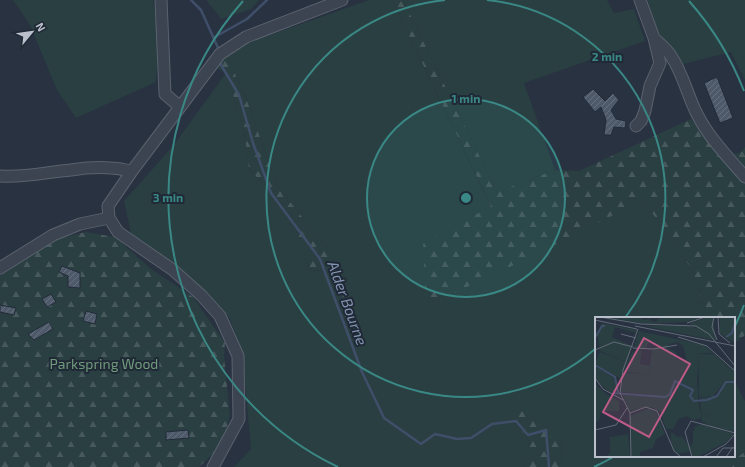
<svg xmlns="http://www.w3.org/2000/svg" width="745" height="467" viewBox="0 0 745 467" font-family="'Exo 2',sans-serif">
<defs>
<pattern id="forest-firs" width="22" height="20" patternUnits="userSpaceOnUse"><rect width="22" height="20" fill="#2a3f42"/><path d="M5 1l3.5 6h-7zM16 11l3.5 6h-7z" fill="#47595c"/></pattern>
<pattern id="building-hatch" width="6" height="6" patternUnits="userSpaceOnUse"><rect width="6" height="6" fill="#4e596a"/><path d="M-1 1l2-2M0 6l6-6M5 7l2-2" fill="none" stroke="#656f7e"/></pattern>
</defs>
<rect width="100%" height="100%" fill="#283241"/>
<path fill="#2a3f42" d="M13 0H153L156 17 158 53 156 82 76 118 57 90 30 25Z
M206 0H259L251 9 221 19Z
M369 0H392L491 207 423 244 643 200 691 268 708 318H596V456H734V380L745 401V451L737 458 732 467H561L562 433 514 422 530 442 524 467H234L251 449 242 350 229 317 184 272 131 234 124 201 173 146 226 73 244 130 249 169 291 213 310 270 328 272 340 298 345 317 342 329H353L348 291 328 250 277 185 246 98 226 54 239 46Z
M403 0H607L614 13 634 9 645 41 524 83 555 170 497 192Z
M647 0H745V80L731 52 675 66 656 25Z"/>
<path fill="url(#forest-firs)" d="M392 0H403L497 192 555 170 579 171 691 119 719 155 740 153 745 147V335L734 344V318H708L691 268 643 200 529 258 426 306 423 244 491 206Z
M226 54 246 98 277 185 328 250 348 291 353 329H342L345 317 340 298 328 272 310 270 291 213 249 169 244 130 226 73 217 68Z
M86 232 115 237 151 269 193 297 225 343 224 357 230 416 222 445 199 467H0V275L57 239Z
M515 404 562 433 561 467H524L530 442 514 422Z
M745 451V467H732L737 458Z"/>
<g fill="none" stroke-linecap="round" stroke-linejoin="round">
<path stroke="#3f4e69" stroke-width="2.5" d="M191 0 201 10 219 50
M213 38 247 19 267 0
M221 59V65L239 95 253 143 271 193 320 259 362 372 384 418 421 444 435 434 457 439 471 438 492 424 516 421 528 435 546 430 549 467"/>
</g>
<path fill="url(#building-hatch)" stroke="#232b38" d="M717 77 733 118 720 123 704 83Z
M593 89 605 101 613 93 619 100 611 110 616 119 626 121 625 128 614 127 611 135H604L606 120 601 107 595 112 583 97Z
M62 266 80 273V288L68 287V276L59 272Z
M51 294 56 302 47 307 42 299Z
M0 305 16 308 14 315 0 312Z
M86 311 97 314 95 324 83 321Z
M49 322 53 329 34 340 28 334Z
M188 430 189 438 166 440V432Z"/>
<g fill="none" stroke-linecap="round" stroke-linejoin="round">
<defs>
<path id="minor" d="M161 0 165 94 180 107
M654 38C660 44 667 49 671 56 683 73 687 95 697 114 709 138 728 157 745 177
M636 126 641 121 645 111 650 86 660 63 654 38 640 0
M0 176C24 178 47 172 71 170 84 168 98 167 111 168 118 168 125 170 132 171
M0 268 53 235 80 224 109 218
M213 467 239 419 238 356 220 316 201 295 173 270 118 232 109 218 108 206 132 171 220 54 246 37 342 0"/>
</defs>
<use href="#minor" stroke="#5a626e" stroke-width="13"/>
<use href="#minor" stroke="#3c4451" stroke-width="11"/>
</g>
<circle cx="466" cy="198" r="99" fill="#3a8885" fill-opacity=".12"/>
<g fill="none" stroke="#3a8885" stroke-width="2">
<circle cx="466" cy="198" r="99"/>
<path d="M595 349A199 199 0 1 1 445 0M487 0A199 199 0 0 1 625 318"/>
<path d="M744 305A298 298 0 0 1 735 326M615 456A298 298 0 0 1 594 467M338 467A298 298 0 0 1 243 1M689 1A298 298 0 0 1 744 91"/>
</g>
<g text-anchor="middle" dominant-baseline="central" stroke-width="4" stroke-linejoin="round" paint-order="stroke">
<g font-size="14" fill="#719b7c" stroke="#202936">
<text x="104" y="363">Parkspring Wood</text>
</g>
<g font-size="15" font-style="italic" fill="#8294b1" stroke="#202936">
<text transform="translate(348 303) rotate(70)">Alder Bourne</text>
</g>
</g>
<g transform="translate(595 317)">
<rect width="140" height="140" fill="#283241"/>
<path d="M47 17 60 19 57 26H53L51 32 39 30ZM43 33H47L45 47 55 49 54 56 29 55 37 35ZM5 35 32 45 26 62 0 47ZM100 36 120 38 140 58V64H131L118 79 104 80V44ZM72 41 92 43 102 62V70L90 68 81 63 80 67 96 71 97 83 103 84 107 101 98 103 92 99 83 102 78 112H71L66 95 56 90 34 94 27 76 38 79 59 78 26 75 28 56 55 58 63 42ZM0 49 19 61 22 74 15 75 6 68 0 60ZM1 67 11 77 24 84V94H6L4 104H0ZM119 95 127 105 119 111 108 105 112 98ZM107 107 139 117 130 126 102 140H98L96 134 83 137 80 135 76 126V115L83 120 86 119 95 129 98 126V114L100 113 99 110Z" fill="#2a3f42"/>
<path d="M9 0H46V2L51 3 55 0 54 3 61 5 64 0H108L91 5 53 7ZM113 0H118L121 24 94 6ZM125 0H140V26L125 17ZM7 6 42 13 41 16 20 10 17 20 37 29 32 45 5 34 2 15ZM90 8 108 13 118 23 50 9ZM44 14 109 28 140 55V58L117 36H100L104 44 102 62 93 47 88 29 83 25 74 27 72 31 81 35 82 43 63 42 61 70 55 66V58L28 56H54L57 33 63 30 57 26 59 20 47 17 39 30ZM81 63 90 68 103 70V84L97 83 96 71 76 66ZM131 64H140V115L119 111 127 105 117 101 118 95 112 98 110 106 107 105 105 81 123 78 128 68 125 67ZM54 91 61 95 70 117 61 122 58 131 45 135V140H36L35 99ZM33 117 35 140H10L15 136V120Z" fill="#2a3f42"/>
<path fill="none" stroke="#3f4e69" stroke-width="2" d="M131 20 137 16 140 6M0 21 7 9H10M0 48 20 60 23 75M18 76 70 80 75 77 80 64 98 73 95 79 99 84 112 83 122 79 131 65H140"/>
<path fill="none" stroke="#626a78" stroke-width="1" d="M5 0 46 7 101 9 114 17 140 49M119 0 117 10 122 23M123 0 124 17 135 26M0 3 42 12M92 6 110 0M40 9 140 29M43 12 28 53 25 76 35 96 51 90 62 94 79 134 86 140M26 17 41 21M83 20 112 29 140 54M38 31 58 32 82 28M0 33 19 25 38 30M0 61 8 72 28 83M35 96 36 140M0 113 21 108 32 91M97 140 90 115 96 104 140 116M108 140 131 127 140 117M121 140 128 131H140M131 140 138 130"/>
<path fill="#be5b88" fill-opacity="0.15" stroke="#be5b88" stroke-width="2" d="M49 21 95 47 54 120 8 95Z"/>
<rect width="140" height="140" fill="none" stroke="#b9bfcb" stroke-width="2"/>
</g>
<circle cx="466" cy="198" r="6" fill="#3a8885" stroke="#202936" stroke-width="2"/>
<g font-size="12" text-anchor="middle" font-weight="bold" fill="#3a8885" stroke="#202936" stroke-width="4" stroke-linejoin="round" paint-order="stroke">
<text x="607" y="61">2 min</text>
<text x="466" y="103">1 min</text>
<text x="168" y="202">3 min</text>
</g>
<g transform="translate(32 32) rotate(61)" stroke="#202936" stroke-width="3" paint-order="stroke">
<path d="M0-3L7 15L0 10L-7 15Z" fill="#b9bfcb"/>
<text y="-6" font-size="11" font-weight="bold" text-anchor="middle" fill="#b9bfcb">N</text>
</g>
</svg>
